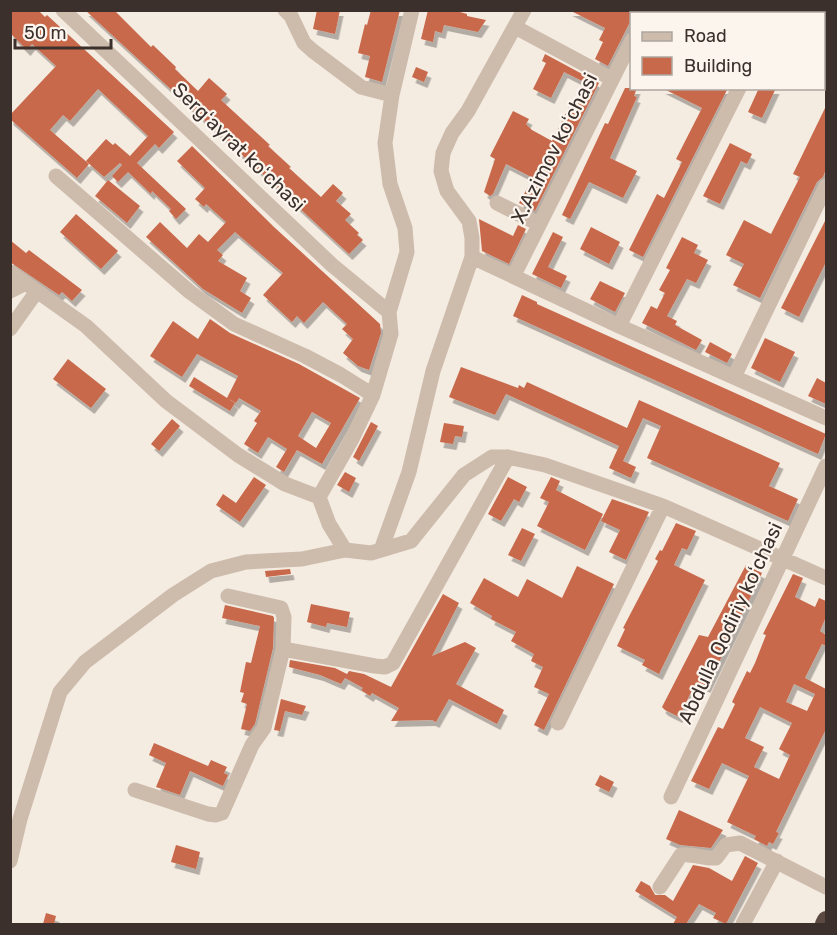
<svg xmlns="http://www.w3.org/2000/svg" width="837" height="935" viewBox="0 0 837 935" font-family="Rubik,sans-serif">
<defs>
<filter id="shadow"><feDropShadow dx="3.5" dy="6" stdDeviation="0" flood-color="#0004"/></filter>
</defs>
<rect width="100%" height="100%" fill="#f4ebe1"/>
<path fill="#c8694b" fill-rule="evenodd" filter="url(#shadow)" d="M10 10H38L45 17 47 15 174 132 159 148 155 144 137 163 186 209 176 219 169 211 171 209 152 191 151 194 128 172 118 182 112 176 122 165 120 163 104 177 86 161 106 139 113 145 115 143 130 156 148 136 98 89 70 121 63 115 50 130 89 164 77 178 10 119V115L56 66 32 44 27 50 10 33Z
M85 10H114L151 47 153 45 176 67 175 69 198 91 209 78 227 94 221 100 270 145 268 146 291 167 289 168 321 197 333 184 343 193 336 201 351 214 345 220 359 233 357 235 363 240 349 254Z
M317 10H340L335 34 313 29Z
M371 10H400L382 82 365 77 370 56 358 53 365 24 367 25Z
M428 10H460V12L467 14V16L486 20 478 32 444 25 442 33 435 31 433 42 421 39Z
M569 10H635L632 14V18L608 66 595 59 603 42 599 40 605 28Z
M545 54 599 83 535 211 519 203 533 178 506 164 493 194 490 196 484 192 495 159 490 156 513 111 529 119 526 124 532 130 552 141 569 107 575 110 588 84 564 72 551 98 533 89 546 63 542 61Z
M416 67 428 72 424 82 412 77Z
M625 88H637L634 96 637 97 610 158 637 171 623 198 589 182 570 219 562 215 605 123 608 124Z
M662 88H728L643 257 629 250 657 194 664 198 682 162 676 159 702 108Z
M759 88H776L762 118 748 112Z
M826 106V169L823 177 817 182 760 298 733 285 744 264 726 255 744 220 771 234 800 177 793 174Z
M730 143 752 154 747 164 741 161 720 204 703 196Z
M192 146 274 227 380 324 381 333 369 370 358 366 343 353 353 339 342 329 347 324 323 302 304 323 297 316 292 322 263 295 283 273 235 232 217 250 223 255 218 261 247 278 240 291 251 298 242 313 203 289 146 237 160 222 187 248 199 234 208 242 226 222 206 204 204 207 195 199 205 188 177 161Z
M108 180 140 206 127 223 95 196Z
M76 214 118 251 101 269 60 232Z
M479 219 513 236 518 225 526 229 509 264 482 251Z
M826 219V262L799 317 781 308Z
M591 227 620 242 609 264 580 249Z
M553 232 563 237 548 267 567 276 561 288 532 274Z
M682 237 698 245 694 253 708 260 696 283 687 279 667 316 677 321 675 325 702 340 696 350 642 323 651 306 657 309 665 293 659 290 670 270 666 268Z
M10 240 26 253 29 250 82 290 72 301 62 292 59 295 10 262Z
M600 281 625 293 615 312 590 299Z
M522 295 537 302V304L826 434 818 454 513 316Z
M210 319 230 333 299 364 360 398 322 464 297 450 284 472 276 467 287 449 268 437 258 453 244 444 257 423 254 421 261 411 239 398 236 403 227 398 238 376 197 354 182 377 150 356 173 321 198 339ZM312 412 331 423 316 448 298 436Z
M765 338 795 352 780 382 751 368Z
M710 342 732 354 727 363 705 352Z
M68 359 106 389 91 408 53 379Z
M461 367 518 388 519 385 524 388 527 382 627 428 639 400 780 463 769 486 798 499 788 521 647 458 661 426 643 418 623 461 636 467 631 478 609 468 619 446 506 394 495 415 449 397Z
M194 377 235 403 230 411 189 386Z
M817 378 826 383V404L808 396Z
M172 419 180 426 159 451 151 444Z
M371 422 378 426 359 461 353 457Z
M444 423 464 426 462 437 455 436 453 444 440 442Z
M345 472 356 478 349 492 337 485Z
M254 477 266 485 240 522 216 505 223 494 236 503Z
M508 477 527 487 519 502 514 499 501 521 488 514Z
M551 477 560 481 556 490 603 514 585 550 537 526 549 502 540 498Z
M612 499 649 512 626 560 609 552 620 530 601 521Z
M676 523 696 531 687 550 682 548 674 565 705 580 659 674 642 665 645 660 617 646 625 629 623 628 658 561 655 559 660 550 662 551Z
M522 528 535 534 521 561 508 555Z
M746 565 762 573 707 687 696 682 679 717 665 710 662 707 699 635 708 637Z
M577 566 614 584 544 730 534 725 549 694 534 687 543 667 531 661 534 654 511 641 516 632 491 619 492 616 470 603 484 578 518 597 527 579 562 598Z
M290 569 291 574 266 577 265 571Z
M793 574 803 578 795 597 815 607 819 598 826 601V617L820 631 826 635V646L822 644 805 678 826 689V729L776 832 779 833 773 844 769 842 767 846 754 839 756 836 727 822 749 776 722 763 709 789 691 781 718 727 723 729 735 704 732 702 747 671 750 673 755 663 766 635 763 634ZM794 684 815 694 807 711 786 702ZM760 707 792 723 779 749 790 755 779 779 754 767 764 747 745 738Z
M443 594 459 603 432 656 465 642 476 648 456 684 504 710 497 724 449 699 436 722 432 720 391 721 399 708 372 693 370 696 361 690 363 688 345 678 341 684 320 675 289 667 290 660 335 668 347 674 349 671 364 674 391 687Z
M311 604 350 612 347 627 327 623 326 627 307 622Z
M225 605 273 616 274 618 273 648 255 724 250 731 241 729 247 704 241 702 244 693 240 692 246 662 251 663 260 626 222 618Z
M281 699 306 706 302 715 285 711 280 731 274 730Z
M154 743 208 766 211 760 227 767 224 773 228 775 223 786 190 771 180 795 156 787 166 763 149 755Z
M600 775 614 782 609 792 595 785Z
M679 810 723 830 711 848 680 845 666 839Z
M176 845 200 852 196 869 171 862Z
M745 856 758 863 726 924 713 918 716 913 699 904 686 924H673L677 917 635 891 641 881 650 886 655 895H665L673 901 693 865 709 868 732 881Z
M46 913 56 916 54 924H43Z"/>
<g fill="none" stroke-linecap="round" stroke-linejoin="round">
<path stroke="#cdbbac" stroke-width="15" d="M63 10 332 265 389 312
M285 10 291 16 304 43 313 51 361 87 392 95
M412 10 392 95 385 143 390 184 405 228 407 252 389 312 391 334 373 395 352 439 319 497 329 524 345 550 371 553 411 541 464 475 492 457H508L545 465 663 506 826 578
M645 14 646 10
M777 14 778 10
M515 27 612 79
M56 176 190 292 234 324 305 356 341 375 373 395
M497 203 539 224
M472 257V238L469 221 447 191 441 171 443 153 452 133 468 111 524 10
M10 272 86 326 166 401 238 455 285 484 319 497
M514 275 632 40
M10 291 26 283
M619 326 739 88
M10 329 37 291
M734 377 826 186
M381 550 409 472 433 371 472 257 619 326 826 418
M228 596 281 608 284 617 283 649
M558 723 663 506
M135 790 208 814 216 815 222 813 252 745 264 728 283 649 375 666 385 667 393 663 508 457
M671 797 826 466
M10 861 20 819 60 692 85 662 173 595 211 571 246 562 302 559 345 550
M660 887 681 855C692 853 704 859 716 858L726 845 740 843 826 887
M743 924 777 861"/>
<path stroke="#5c4a42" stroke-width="18" d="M824 924 826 920"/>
</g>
<g text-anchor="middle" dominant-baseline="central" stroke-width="4.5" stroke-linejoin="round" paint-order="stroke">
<g font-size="20" fill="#3b302b" stroke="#fbf5ee">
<text transform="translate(239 147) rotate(44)">Sergʻayrat koʻchasi</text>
<text transform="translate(554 148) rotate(-63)">X.Azimov koʻchasi</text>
<text transform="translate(730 623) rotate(-65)">Abdulla Qodiriy koʻchasi</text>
</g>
</g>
<rect width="837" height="935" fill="none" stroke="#3b302b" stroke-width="24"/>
<rect x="630" y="12" width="195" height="78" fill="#fbf5ee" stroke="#aea6a0" stroke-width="1.5"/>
<rect x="642" y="32" width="30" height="9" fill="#cdbbac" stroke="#aea6a0" stroke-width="1.5"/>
<text x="684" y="42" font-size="18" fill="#3b302b">Road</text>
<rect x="642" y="57" width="30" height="18" fill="#c8694b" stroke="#aea6a0" stroke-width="1.5"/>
<text x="684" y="72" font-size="18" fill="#3b302b">Building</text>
<path d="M15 39v9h96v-9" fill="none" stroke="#3b302b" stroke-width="3"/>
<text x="24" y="39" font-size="18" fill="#3b302b" stroke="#fbf5ee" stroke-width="4.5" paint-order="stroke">50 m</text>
</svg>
